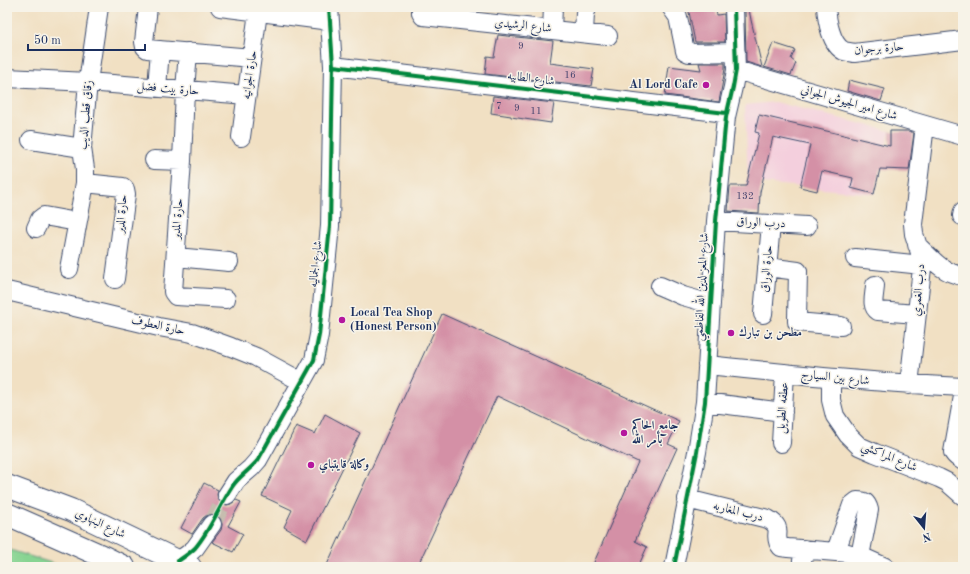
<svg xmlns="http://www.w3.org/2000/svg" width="970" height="574" viewBox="0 0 970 574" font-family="'Old Standard TT',Amiri,serif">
<rect width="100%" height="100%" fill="#f7f3e8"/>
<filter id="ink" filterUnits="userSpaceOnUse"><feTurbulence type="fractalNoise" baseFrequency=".025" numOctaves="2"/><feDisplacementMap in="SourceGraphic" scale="8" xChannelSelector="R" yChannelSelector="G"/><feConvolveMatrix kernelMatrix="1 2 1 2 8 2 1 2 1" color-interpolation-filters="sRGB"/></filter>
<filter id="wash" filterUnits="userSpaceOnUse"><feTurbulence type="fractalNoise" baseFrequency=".012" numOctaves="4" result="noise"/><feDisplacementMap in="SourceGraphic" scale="16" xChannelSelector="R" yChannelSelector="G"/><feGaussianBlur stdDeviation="0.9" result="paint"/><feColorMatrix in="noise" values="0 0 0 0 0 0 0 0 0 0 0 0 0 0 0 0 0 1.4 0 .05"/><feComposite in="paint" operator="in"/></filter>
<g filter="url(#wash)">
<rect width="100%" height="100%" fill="#f1e0c3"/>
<path fill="#f4cfdd" d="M775 102 890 131 886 145 874 194 762 183 744 182 748 180 745 105Z"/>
<path fill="#87d492" stroke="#518278" d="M7 549 58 565 62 567H7Z"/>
<g id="blocks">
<path fill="#d490a6" d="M688 7H715L717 15 724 14 725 42H695Z
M749 9 751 20 762 67 746 62 745 10Z
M498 35 553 41 550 63 594 69 591 86 485 74 487 56 494 57Z
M773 43 795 50 791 59 796 63 791 75 764 67Z
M699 63H725V69L719 102 665 95 669 66 701 70Z
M849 80 885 89 881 101 847 91Z
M493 96 554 103 551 123 511 117V116L491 113Z
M759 115 890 146V131H909L914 133 909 170 880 169 874 194 851 188 853 178 822 171 817 191 800 187 810 145 773 137 760 192 759 213 728 211 730 186H746L759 133 755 132Z
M442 314 679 421 668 444 677 448 635 541 647 547 638 567H592L638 462 497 396 417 567H326Z
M325 414 360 433 307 540 284 527 292 510 262 496 296 426 315 434Z
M204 483 218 490 217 495 218 499 222 504 227 505 231 504 236 500 241 502 228 526 243 534 233 552 212 542 221 530 222 525V520L218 515 213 514 207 515 203 518 192 534 181 528Z"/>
</g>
</g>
<g filter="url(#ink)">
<use href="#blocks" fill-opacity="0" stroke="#3b4a6d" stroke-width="1"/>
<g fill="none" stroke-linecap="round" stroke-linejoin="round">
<path stroke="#c6bdaf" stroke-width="18" stroke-dasharray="18 9" stroke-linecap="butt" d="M212 524 227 495"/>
<defs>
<path id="street" d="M148 7 144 42 145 47 147 49 252 58
M220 7 330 21
M421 7V13L423 16 608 36
M671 7 678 17 685 51 689 53 736 52
M826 7C827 20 831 45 844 51 847 52 851 52 854 53L963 40
M552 30 553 7
M584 33 585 13 587 9
M188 52 185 90 182 161 173 292 176 296 226 299
M333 66 726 113
M736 70 963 136
M7 78 88 82 247 95
M157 88 160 50
M241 137 258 12
M31 140 82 148
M154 160 182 161
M85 183 123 187 125 189 126 194 115 279
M962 216 963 211
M716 221 807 226
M36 228 40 219 44 216 77 222
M917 245C932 259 942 273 963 276
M176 257 229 262
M855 258 922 265
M767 267 798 271 797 319V322L841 326
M69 269 85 183V169L82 148 88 82 99 7
M875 285C875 294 870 306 878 311L917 314
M660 286 683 296 711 304
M7 291 159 327 192 333 231 347 256 357 302 382
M763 314 771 224
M707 365C793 374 877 383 963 387
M831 378V400L835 416 848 435 859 446 875 453 939 478 947 482 963 496
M909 385 922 268V259L914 234 913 224 925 125
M963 396 953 452C955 457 959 458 963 461
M705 402 783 412
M781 443 785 373
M227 495 236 481 251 468 258 460 314 360 319 335 330 226 333 66 329 7
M687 499 768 519C786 529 771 536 781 547L788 548 848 553 867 559 885 567
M836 551 852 505 857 501C865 501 867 502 869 510L860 556
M178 561 188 554 195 548 212 524
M674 567 697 452 705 402 716 221 726 117 733 87 736 70 734 7
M801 567 804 549"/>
<path id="secondary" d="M7 486 71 510 190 567
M7 514 104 557 124 567"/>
</defs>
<use href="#street" stroke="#3b4a6d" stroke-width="20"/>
<use href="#secondary" stroke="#3b4a6d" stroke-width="24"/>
<use href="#street" stroke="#fff" stroke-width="18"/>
<use href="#secondary" stroke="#fff" stroke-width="22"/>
<defs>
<path id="cycleway" d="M333 66 726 113
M178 561C184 557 190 553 195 548 211 529 219 507 232 487 238 477 250 470 258 460L314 360 319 335 330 226 333 66 329 7
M674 567 697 452 705 402 716 221 726 117 733 87 736 70 734 7"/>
</defs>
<use href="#cycleway" stroke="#f7f3e8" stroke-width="6"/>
<use href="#cycleway" stroke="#00873e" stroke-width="4"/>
</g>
</g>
<g fill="#b5179e" stroke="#f7f3e8" stroke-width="1.5">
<circle cx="706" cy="85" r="4"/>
<circle cx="342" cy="320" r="4"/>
<circle cx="731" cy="333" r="4"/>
<circle cx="624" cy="433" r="4"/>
<circle cx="311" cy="465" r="4"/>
</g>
<g text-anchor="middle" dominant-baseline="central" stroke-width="3" stroke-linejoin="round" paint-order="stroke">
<g font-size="10" fill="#494770">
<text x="521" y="46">9</text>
<text x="570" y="75">16</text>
<text x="499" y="106">7</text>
<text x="517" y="108">9</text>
<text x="536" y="111">11</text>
<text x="745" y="196">132</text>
</g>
<g font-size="12" fill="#1b2f5e" stroke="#f7f3e8">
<text transform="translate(523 26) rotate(6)">شارع الرشيدي</text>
<text transform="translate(879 49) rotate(-5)">حارة برجوان</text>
<text transform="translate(250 75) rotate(-82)">حارة الجوانيه</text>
<text transform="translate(531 79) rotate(7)">شارع الطابيه</text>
<text transform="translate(168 89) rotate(5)">حارة بيت فضل</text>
<text transform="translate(849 103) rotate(16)">شارع امير الجيوش الجواني</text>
<text transform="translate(86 115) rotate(-85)">زقاق قطب الديب</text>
<text transform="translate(122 214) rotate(-85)">حارة الدير</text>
<text transform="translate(178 219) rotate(-86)">حارة المدير</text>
<text transform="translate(761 223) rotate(3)">درب الوراق</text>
<text transform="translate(316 264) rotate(-84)">شارع الجماليه</text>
<text transform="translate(767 269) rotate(-85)">حارة الوراق</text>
<text transform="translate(702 287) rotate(-87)">شارع المعز لدين الله الفاطمي</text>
<text transform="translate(919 290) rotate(-85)">درب الغمري</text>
<text transform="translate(158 326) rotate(12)">حارة العطوف</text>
<text transform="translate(835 378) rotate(6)">شارع بين السيارج</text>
<text transform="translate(783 408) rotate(-86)">عطفه الطويل</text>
<text transform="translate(889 457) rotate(23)">شارع المراكشي</text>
<text transform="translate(738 512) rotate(14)">درب المغاربه</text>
<text transform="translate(100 524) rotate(25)">شارع البنهاوي</text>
</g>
<g font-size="12" font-weight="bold" fill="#1b2f5e" stroke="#f7f3e8" text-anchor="start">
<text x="698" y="85" text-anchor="end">Al Lord Cafe</text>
<text x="350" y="313">Local Tea Shop<tspan x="350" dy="14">(Honest Person)</tspan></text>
<text x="739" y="333">مطحن بن تبارك</text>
<text x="632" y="426">جامع الحاكم<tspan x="632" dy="14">بأمر الله</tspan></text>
<text x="319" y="465">وكالة قايتباي</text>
</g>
</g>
<rect width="970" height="574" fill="none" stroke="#f7f3e8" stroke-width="24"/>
<g transform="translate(924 528) rotate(163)" stroke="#f7f3e8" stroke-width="3" paint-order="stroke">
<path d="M0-3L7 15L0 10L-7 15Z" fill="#1b2f5e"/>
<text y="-6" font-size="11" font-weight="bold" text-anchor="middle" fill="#1b2f5e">N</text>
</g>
<path d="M28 44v6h117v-6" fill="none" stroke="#1b2f5e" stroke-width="2"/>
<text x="34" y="44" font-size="12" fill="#1b2f5e" stroke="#f7f3e8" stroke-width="3" paint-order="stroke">50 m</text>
</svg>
